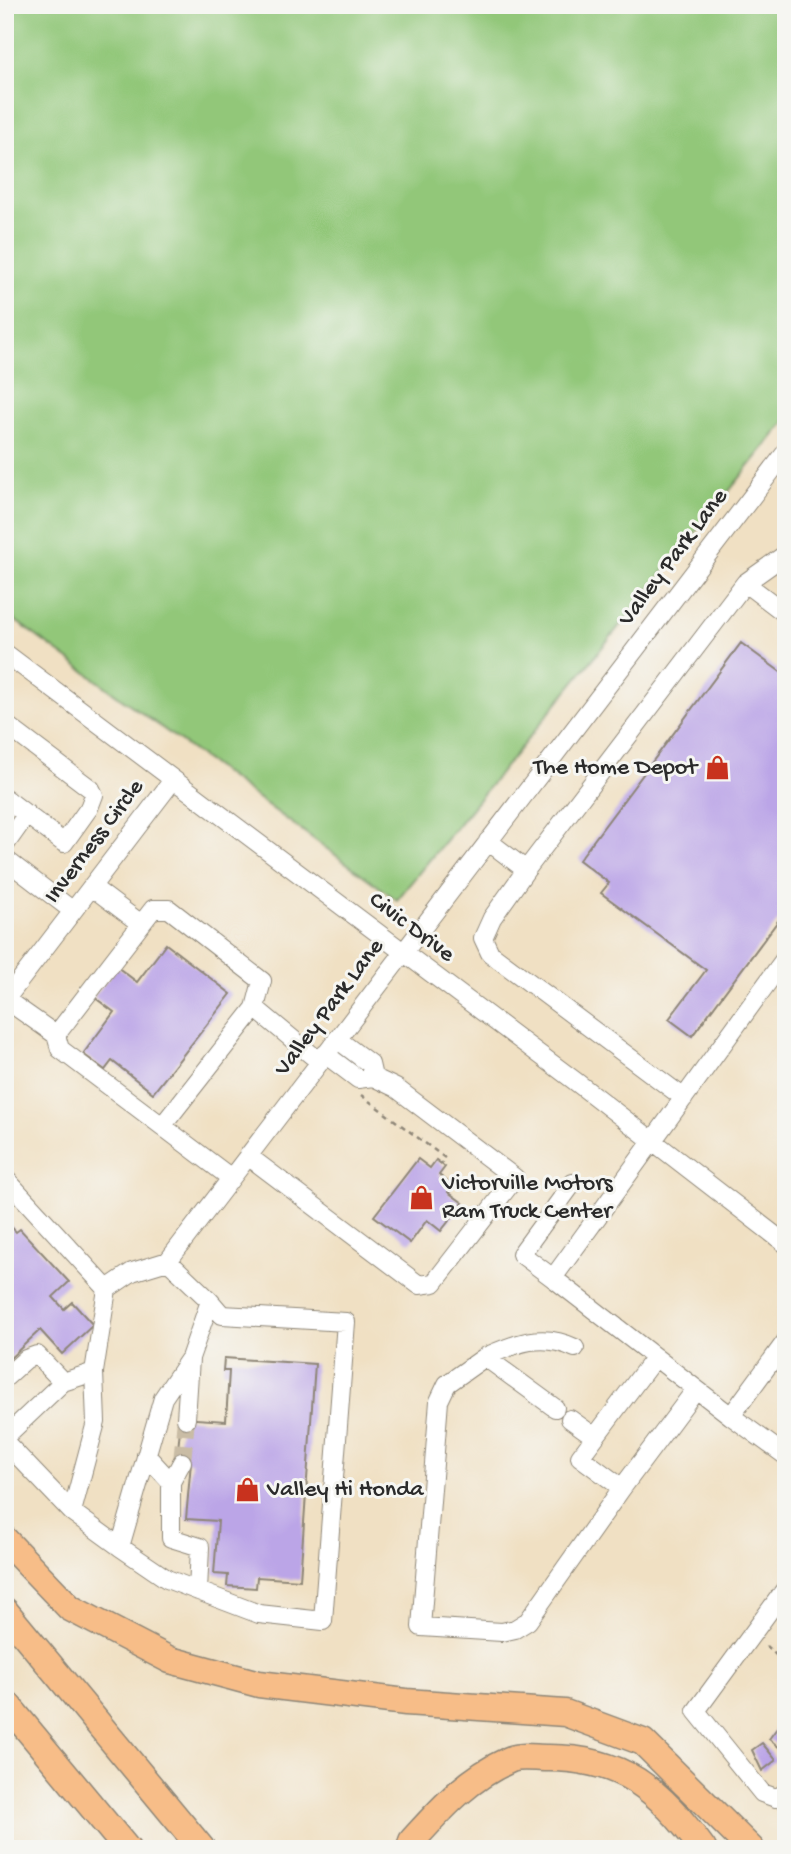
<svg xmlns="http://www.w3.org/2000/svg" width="791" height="1854" viewBox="0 0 791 1854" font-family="'Gochi Hand',sans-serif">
<rect width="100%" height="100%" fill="#f6f6f2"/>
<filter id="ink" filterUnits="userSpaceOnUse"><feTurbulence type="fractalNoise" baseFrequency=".0143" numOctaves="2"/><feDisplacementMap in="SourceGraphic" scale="14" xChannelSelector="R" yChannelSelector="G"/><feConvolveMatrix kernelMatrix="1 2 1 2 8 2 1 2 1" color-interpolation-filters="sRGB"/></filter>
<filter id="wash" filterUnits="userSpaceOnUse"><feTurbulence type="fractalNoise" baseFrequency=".00686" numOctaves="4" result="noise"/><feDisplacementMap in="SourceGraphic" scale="28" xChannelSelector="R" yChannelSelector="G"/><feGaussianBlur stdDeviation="1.57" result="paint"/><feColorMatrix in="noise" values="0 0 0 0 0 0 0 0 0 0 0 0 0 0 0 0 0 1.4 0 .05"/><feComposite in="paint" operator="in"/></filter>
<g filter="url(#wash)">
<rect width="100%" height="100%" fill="#f0e0c3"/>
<path fill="#92c779" stroke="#5e7952" stroke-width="2" d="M5 5H786V421L397 900 5 613Z"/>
<g id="blocks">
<path fill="#bba5e7" d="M741 643 786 676V927L778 921 692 1036 669 1019 706 970 601 893 609 883 579 860Z
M166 944 231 994 153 1093 112 1061 105 1070 83 1054 114 1012 94 997 117 967 137 982Z
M418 1159 430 1168 436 1160 445 1167 439 1175 453 1186 448 1192 463 1203 441 1231 427 1220 410 1243 374 1216Z
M5 1220 16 1232 20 1229 69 1282 53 1297 64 1309 72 1302 93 1325 62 1354 40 1330 5 1363Z
M224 1358 315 1364 300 1580 257 1577 256 1588 227 1586 228 1575 214 1574 218 1521 186 1519 191 1462 177 1461 181 1418 226 1421 229 1371H223Z
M783 1720 786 1740 780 1748 769 1739Z
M762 1743 776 1760 762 1771 752 1750Z"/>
</g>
</g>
<g filter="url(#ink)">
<use href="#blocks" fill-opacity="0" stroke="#8e8677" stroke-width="2"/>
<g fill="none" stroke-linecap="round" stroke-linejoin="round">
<path stroke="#c9bca5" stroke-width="18" stroke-dasharray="18 9" stroke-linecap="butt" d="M182 1462 186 1419"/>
<defs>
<path id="minor" d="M745 583 786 614
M5 653 575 1081 786 1244
M5 724 91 789 94 795 89 808 64 843 5 798
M488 841 526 870
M5 845 27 814
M5 859 73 911
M92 887 141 924
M5 999 56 1035
M5 1000 173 780
M337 1039 370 1064 373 1077
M684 1098 490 953 483 938 492 918 526 870 745 583 786 554
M163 1125 255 1008
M248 1156 419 1285 434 1283 515 1178 396 1088 373 1077 358 1079 325 1054
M5 1178 107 1289
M231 1178 60 1049 56 1035 153 909H169L262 981 255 1008 320 1062
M168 1261 786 452
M168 1261 210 1301 190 1358 163 1398 120 1547 72 1512 96 1422 94 1372 107 1289 132 1272Z
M553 1278 521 1254 573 1183
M786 1341 731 1416 786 1456
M485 1357C516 1343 543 1332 575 1348
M655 1357 580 1457 622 1488 696 1389
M5 1378 26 1359 37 1355 63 1382
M555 1408 485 1357 447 1384 439 1401 421 1627 502 1632 515 1629 528 1621 622 1488
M731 1416 553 1278 786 957
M186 1419 190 1359
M570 1419 595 1437
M5 1437 63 1382 94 1372
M5 1442 72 1512
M146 1455 171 1482V1538L200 1547 198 1591
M171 1482 182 1462
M120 1547 167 1579 259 1614 323 1621 346 1322 222 1315 210 1301
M786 1588 696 1711 762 1793 776 1798 786 1793"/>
<path id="highway" d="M5 1540 70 1608 170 1660 259 1684 406 1702 565 1713 643 1742 751 1849
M5 1611 202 1849
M5 1702 127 1849
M410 1849 412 1841C442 1808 467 1779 509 1760 518 1755 535 1758 546 1758 622 1757 660 1790 703 1849"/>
</defs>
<use href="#minor" stroke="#8e8677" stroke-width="20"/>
<use href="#highway" stroke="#8e8677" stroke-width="29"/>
<path stroke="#8e8677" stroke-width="2.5" stroke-dasharray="5 5" stroke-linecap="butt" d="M361 1095 445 1158 441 1164
M766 1646 786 1664"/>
<use href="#minor" stroke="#fff" stroke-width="18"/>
<use href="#highway" stroke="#f7bd88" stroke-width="26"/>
</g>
</g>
<defs>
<symbol id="shop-bare" viewBox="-9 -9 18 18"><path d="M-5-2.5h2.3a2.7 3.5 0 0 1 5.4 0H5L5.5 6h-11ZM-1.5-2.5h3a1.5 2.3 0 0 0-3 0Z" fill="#c8321e" stroke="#f6f6f2" stroke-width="2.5" paint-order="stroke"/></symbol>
</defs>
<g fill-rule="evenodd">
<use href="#shop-bare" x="700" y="750" width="35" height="35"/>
<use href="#shop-bare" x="404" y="1180" width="35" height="35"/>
<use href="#shop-bare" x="230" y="1472" width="35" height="35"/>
</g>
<g text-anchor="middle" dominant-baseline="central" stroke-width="6" stroke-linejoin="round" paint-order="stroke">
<g font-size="24" fill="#2b2b2b" stroke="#f6f6f2">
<text transform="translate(674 558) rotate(-53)">Valley Park Lane</text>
<text transform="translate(95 842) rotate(-53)">Inverness Circle</text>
<text transform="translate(411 928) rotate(37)">Civic Drive</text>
<text transform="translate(330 1008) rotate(-53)">Valley Park Lane</text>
</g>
<g font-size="24" fill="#2b2b2b" stroke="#f6f6f2" text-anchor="start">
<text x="697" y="768" text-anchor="end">The Home Depot</text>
<text x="442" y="1184">Victorville Motors<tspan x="442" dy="28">Ram Truck Center</tspan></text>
<text x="267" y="1490">Valley Hi Honda</text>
</g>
</g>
<rect width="791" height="1854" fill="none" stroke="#f6f6f2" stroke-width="28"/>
</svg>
